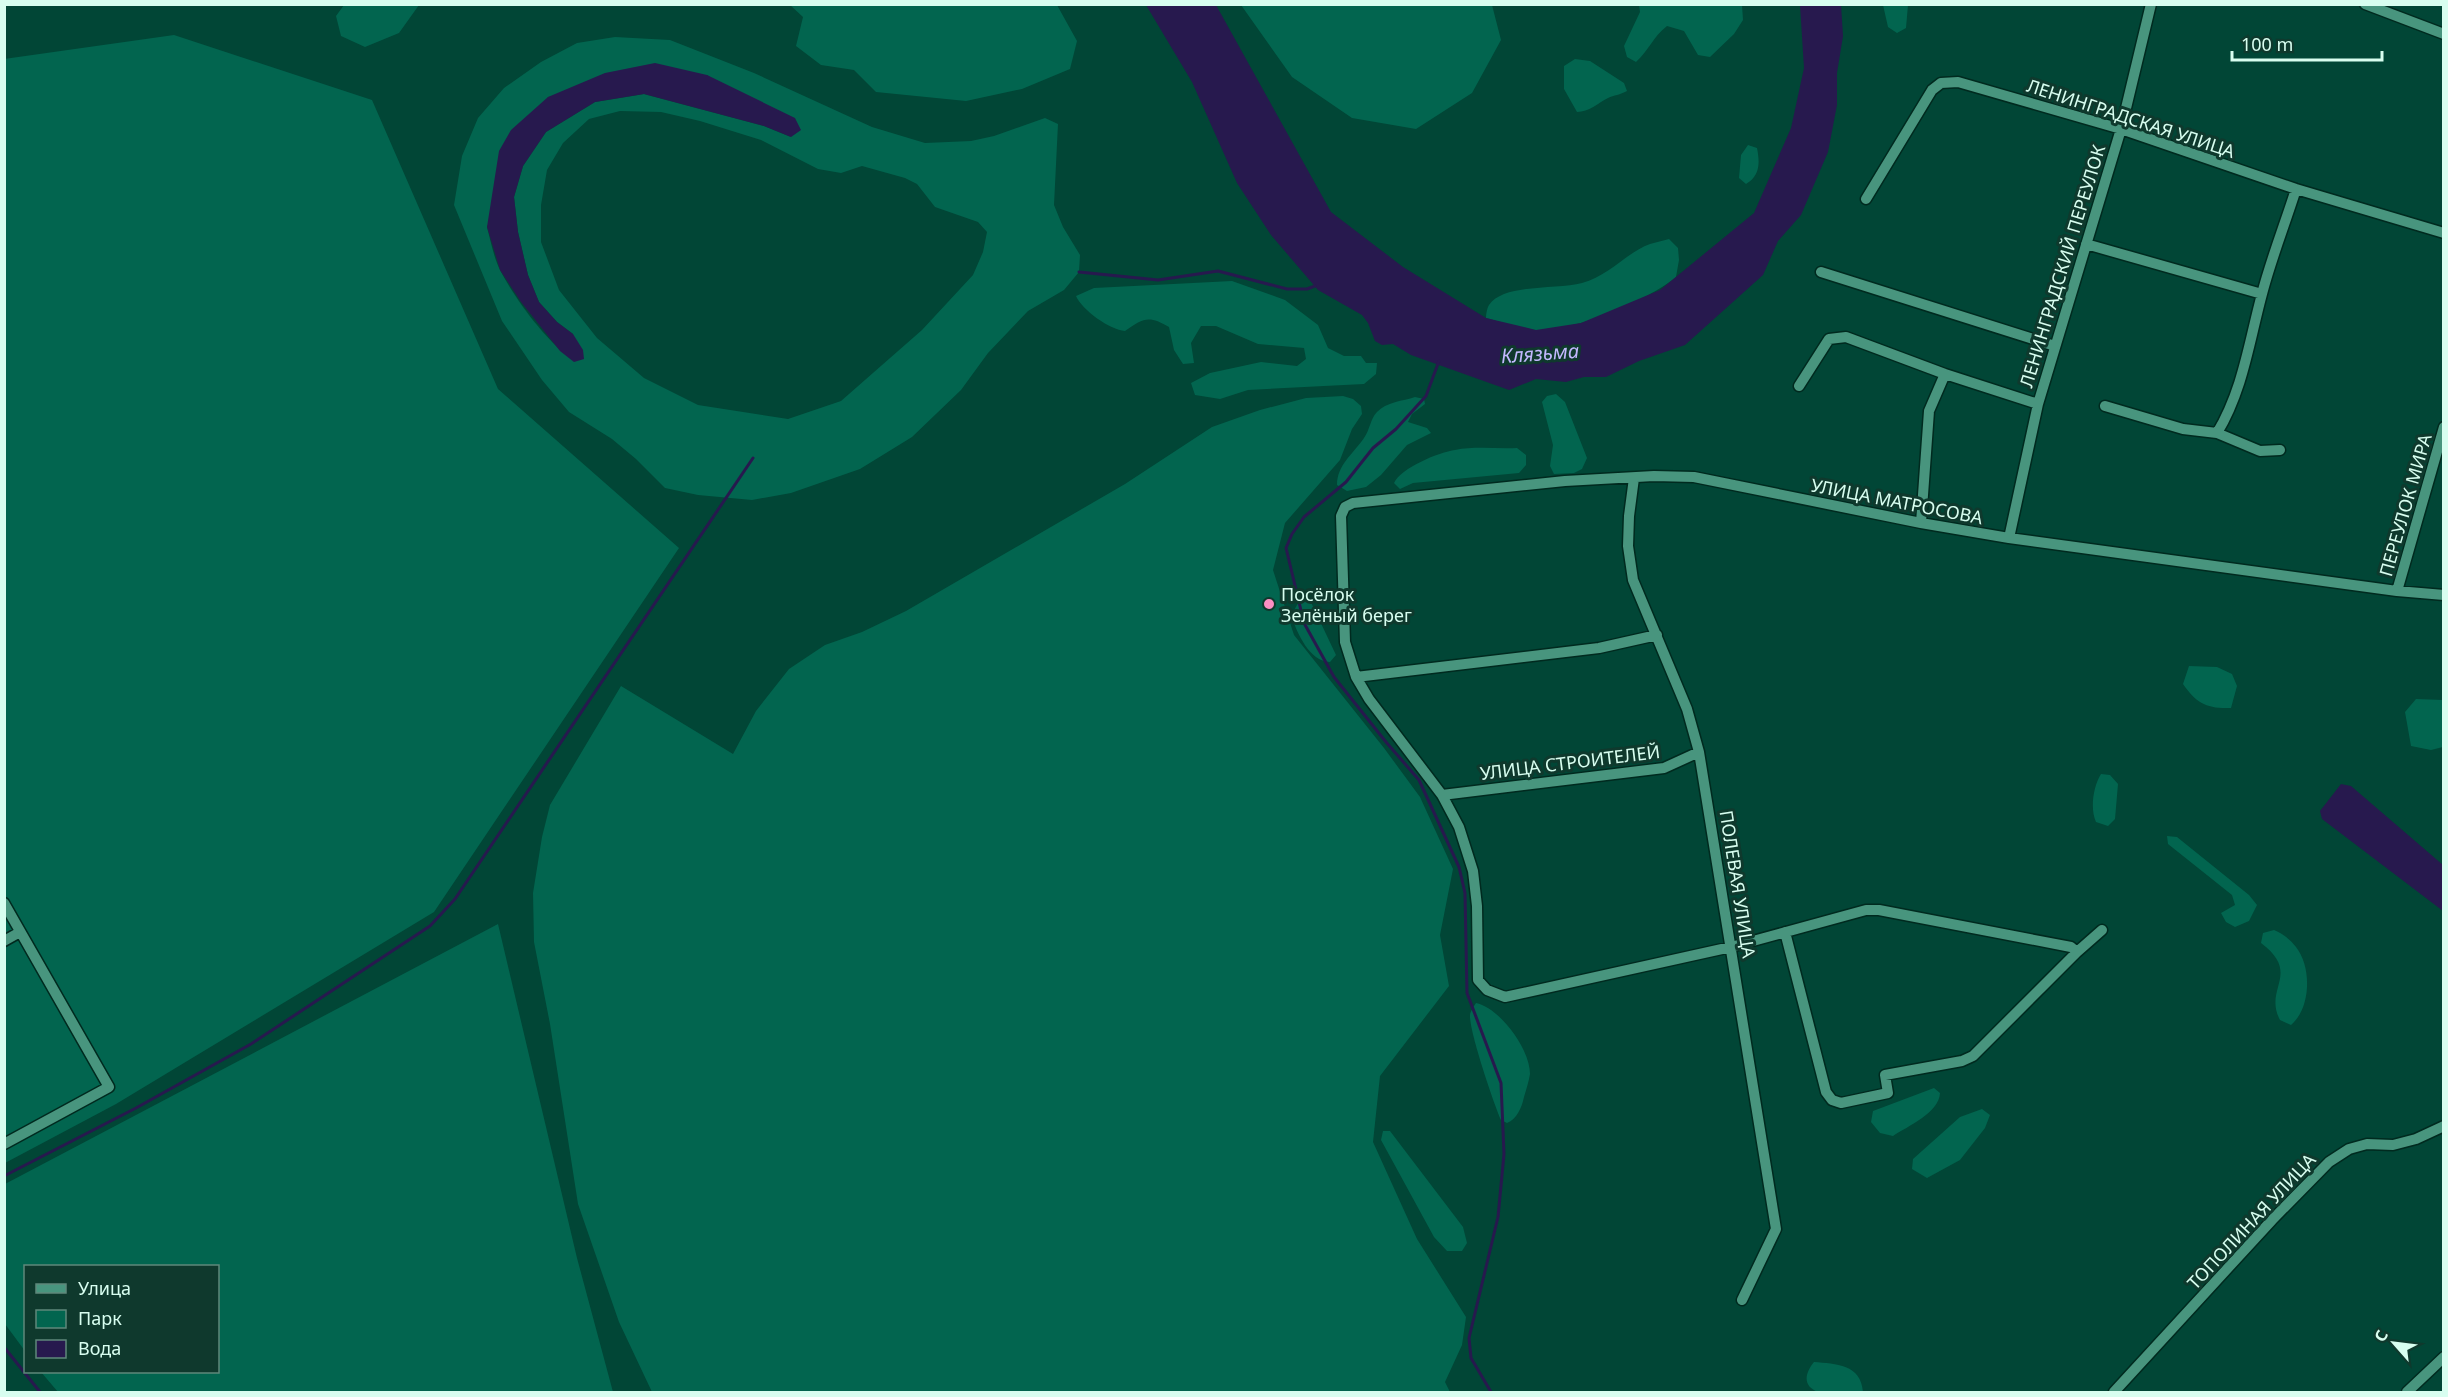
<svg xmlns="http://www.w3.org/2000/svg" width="2448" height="1397" viewBox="0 0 2448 1397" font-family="'Noto Sans',sans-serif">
<rect width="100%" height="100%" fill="#014636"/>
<path fill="#02654f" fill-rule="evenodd" d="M344 5V4L419 5 399 33 365 47 341 36 336 16Z
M790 5H1057L1077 41 1070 69 1022 89 966 101 876 92 854 70 821 65 796 46 803 17Z
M1241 5H1492L1501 40 1472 93 1416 129 1352 118 1292 77Z
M1639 5H1742L1743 20 1734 34 1710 57 1698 55 1684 31 1667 26C1652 38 1650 49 1636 62L1627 57 1624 46 1640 12Z
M1883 5H1908L1906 28 1897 33 1888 27Z
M174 35 372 100 498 389 679 548 434 912 116 1104 5 1163 4 59Z
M615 37 670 40 754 73 872 127 925 143 971 141 994 136 1045 118 1058 124 1054 205 1063 227 1080 255 1079 272 1064 290 1028 311 988 353 961 390 912 437 860 469 791 493 752 500 698 495 665 488 636 459 612 439 569 412 542 380 502 321 454 205 462 156 478 118 504 88 541 62 577 43ZM707 75 791 137 764 126 644 94 595 102 546 132 523 166 514 197 518 232 528 275 539 302 557 322 573 334 574 361C547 342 517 302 501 272 494 259 491 242 487 227L548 97ZM620 111 661 112 700 121 761 140 818 169 841 173 862 166 905 178 917 184 935 207 978 222 987 232 983 252 973 275 922 330 841 401 788 419 698 405 644 378 597 338 559 290 541 242V205L547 170 563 143 589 119Z
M1575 59 1590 61 1624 83 1627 91C1620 95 1614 95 1608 98 1598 103 1589 112 1577 112L1564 89V66Z
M1748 145 1757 148C1760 163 1760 176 1746 184L1739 178 1741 155Z
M1669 239 1678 248 1679 260 1676 277C1647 301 1574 332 1535 330 1519 329 1501 322 1486 318 1486 314 1487 308 1489 305 1504 283 1557 290 1582 283 1609 276 1627 252 1650 244 1656 242 1663 241 1669 239Z
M1232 281 1285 300 1318 325 1328 348 1344 356H1361L1366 363H1377L1376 374 1364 384 1248 390 1220 399 1195 395 1191 383 1210 373 1261 362 1297 366 1306 359 1304 348 1258 344 1216 326H1201L1191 343 1194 363 1183 364 1174 350 1169 327C1149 315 1143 318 1125 331 1110 330 1082 310 1076 296L1094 288Z
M1556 394 1565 402 1587 458 1582 469 1574 473 1554 474 1550 466 1553 445 1542 402 1547 396Z
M1343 396 1353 399 1361 406 1362 414 1352 429 1340 460 1285 523 1273 570 1294 635 1384 748 1420 797 1453 869 1440 935 1449 986 1380 1076 1373 1142 1417 1239 1466 1317 1462 1345 1445 1382 1450 1392H652L619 1322 578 1204 550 1024 534 942 533 893 542 837 550 805 621 686 733 754 756 711 789 669 825 645 862 632 906 611 1125 484 1212 427 1260 410 1306 398Z
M1415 397 1424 399 1425 404 1412 414 1408 422 1427 428 1431 433 1407 445 1381 475 1366 487 1347 491 1337 485C1337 465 1353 454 1364 438 1370 430 1370 419 1377 412 1386 402 1403 401 1415 397Z
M1517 448 1526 455V465L1519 473 1413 483 1400 489 1394 483C1401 468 1439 452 1455 450 1475 446 1497 449 1517 448Z
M1303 594 1308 596 1336 655 1330 662C1309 661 1298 634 1291 616Z
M2189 666 2217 667 2232 674 2237 686 2231 708C2207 709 2196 703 2183 684Z
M2416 699 2443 700V747L2431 750 2411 746 2405 712Z
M2101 774 2110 775 2118 784 2115 819 2108 826 2096 822C2090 809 2093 787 2101 774Z
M2167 836 2177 837 2249 895 2257 905 2249 921 2235 927 2226 922 2221 913 2235 905 2232 895 2168 844Z
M498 924 577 1258 613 1392H58L41 1372H218V1266H26L25 1351 5 1324V1184Z
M2274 930C2283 934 2290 939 2296 947 2312 967 2311 1008 2291 1025L2280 1020C2263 988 2302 974 2261 943L2263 933Z
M1476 1003C1500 1008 1530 1049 1530 1074 1529 1081 1526 1090 1524 1097 1522 1107 1517 1119 1507 1123L1501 1120C1494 1104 1469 1031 1470 1015 1470 1012 1474 1006 1476 1003Z
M1934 1088 1940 1093C1939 1113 1908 1126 1893 1136L1880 1133 1871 1122 1873 1111Z
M1982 1109 1990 1115 1985 1128 1960 1160 1927 1178 1912 1169 1913 1159 1960 1117Z
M1383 1131H1390L1463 1227 1467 1243 1462 1251H1447L1434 1237 1381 1140Z
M1814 1362C1836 1364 1861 1364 1863 1392H1818C1802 1386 1805 1373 1814 1362Z"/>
<path fill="#27194e" d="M1146 5H1216L1331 212 1403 267 1486 318 1536 330 1581 323 1660 290 1754 213 1791 128 1804 68 1800 5H1841L1843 36 1837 73V105L1828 152 1801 215 1778 241 1763 275 1685 345 1639 361 1606 377H1584L1566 382 1536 379 1509 390 1411 355 1393 344 1382 345 1375 341 1368 323 1362 315 1318 290 1271 235 1237 183 1192 82Z
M655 63 707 75 795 118 801 130 791 137 764 126 644 94 595 102 546 132 523 166 514 197 518 232 528 275 539 302 557 322 573 334 583 350 584 359 574 362 560 351 521 302 500 270 487 227 499 151 511 130 548 97 605 73Z
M2341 784 2351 786 2443 865V911L2322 819 2320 811Z"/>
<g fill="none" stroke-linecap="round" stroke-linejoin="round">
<path stroke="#27194e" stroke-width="3" d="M1079 272 1158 280 1218 271 1287 289H1307L1315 286
M1439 361 1426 396 1396 429 1373 448 1346 482 1304 517 1292 534 1286 548 1304 623 1334 677 1386 742 1419 780 1459 867 1465 893 1467 993 1501 1083 1504 1154 1498 1217 1469 1338 1471 1358 1491 1392
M4 1176 136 1108 251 1044 430 926 455 899 753 458
M4 1347 40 1392"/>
<defs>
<path id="street" d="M2365 4 2444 34
M1866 199 1932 90 1941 83 1958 82 2121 129 2296 189 2444 233
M2086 244 2262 294
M1821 272 2055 346
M1799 386 1829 339 1846 337 1945 374 2038 404
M2105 406 2183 429 2217 433 2260 451 2280 450
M2217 433C2243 390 2249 342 2262 294 2271 259 2285 224 2296 189
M1634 478 1629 516 1628 546 1633 580 1687 709 1699 752 1776 1229 1742 1300
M1921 523 1929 411 1945 374
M2009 538 2038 404 2121 129 2151 4
M2397 591 2444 427
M1356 677 1599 648 1657 635
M1442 795 1664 768 1699 752
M4 903 109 1087 4 1144
M1785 932 1826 1092 1832 1100 1841 1103 1888 1093 1885 1075 1962 1061 1973 1056 2077 952 2102 930
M4 941 20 932
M2077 952 2071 947 1879 910H1866L1731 947 1505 997 1487 990 1478 980 1477 906 1473 871 1459 827 1442 795 1369 699 1356 677 1345 642 1341 516 1345 507 1353 503 1565 481 1654 476 1694 477 1921 523 2009 538 2397 591 2444 595
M2114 1392 2272 1220 2329 1162 2349 1149 2367 1144 2393 1145 2416 1139 2444 1126
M2407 1392 2444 1357"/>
</defs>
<use href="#street" stroke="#002a1f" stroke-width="13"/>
<use href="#street" stroke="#48957e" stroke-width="10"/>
</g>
<circle fill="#fc8fc3" stroke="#0f392d" stroke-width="2" cx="1269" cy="604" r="6"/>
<g text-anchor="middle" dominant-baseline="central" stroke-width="6" stroke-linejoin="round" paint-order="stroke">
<g font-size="18" fill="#d8fef0" stroke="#0f392d">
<text transform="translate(2131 118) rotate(18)">ЛЕНИНГРАДСКАЯ УЛИЦА</text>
<text transform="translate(2062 266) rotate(-73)">ЛЕНИНГРАДСКИЙ ПЕРЕУЛОК</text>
<text transform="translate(1897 501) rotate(11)">УЛИЦА МАТРОСОВА</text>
<text transform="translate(2405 505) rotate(-74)">ПЕРЕУЛОК МИРА</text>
<text transform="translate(1570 762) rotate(-7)">УЛИЦА СТРОИТЕЛЕЙ</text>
<text transform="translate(1738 884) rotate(81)">ПОЛЕВАЯ УЛИЦА</text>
<text transform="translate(2251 1221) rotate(-47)">ТОПОЛИНАЯ УЛИЦА</text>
</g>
<g font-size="18" fill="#d8fef0" stroke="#0f392d" text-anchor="start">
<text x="1281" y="594">Посёлок<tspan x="1281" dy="21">Зелёный берег</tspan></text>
</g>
<g font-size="20" font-style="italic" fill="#c2b8fe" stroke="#0f392d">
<text transform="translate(1540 353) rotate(-4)">Клязьма</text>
</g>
</g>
<rect width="2448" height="1397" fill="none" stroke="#d8fef0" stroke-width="12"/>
<rect x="24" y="1265" width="195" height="108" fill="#0f392d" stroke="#5f887b" stroke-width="1.5"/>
<rect x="36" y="1284" width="30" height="9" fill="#48957e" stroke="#5f887b" stroke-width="1.5"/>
<text x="78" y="1295" font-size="18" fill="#d8fef0">Улица</text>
<rect x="36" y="1310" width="30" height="18" fill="#02654f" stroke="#5f887b" stroke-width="1.5"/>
<text x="78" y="1325" font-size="18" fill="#d8fef0">Парк</text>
<rect x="36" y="1340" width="30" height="18" fill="#27194e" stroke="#5f887b" stroke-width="1.5"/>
<text x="78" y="1355" font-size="18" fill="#d8fef0">Вода</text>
<g transform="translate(2394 1343) rotate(298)" stroke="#0f392d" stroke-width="4.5" paint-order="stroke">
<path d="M0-4.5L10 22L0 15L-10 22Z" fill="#d8fef0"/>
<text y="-9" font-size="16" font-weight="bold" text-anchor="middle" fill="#d8fef0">С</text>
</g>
<path d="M2232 51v9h150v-9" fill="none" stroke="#d8fef0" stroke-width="3"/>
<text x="2241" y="51" font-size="18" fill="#d8fef0" stroke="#0f392d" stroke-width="4.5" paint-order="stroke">100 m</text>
</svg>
